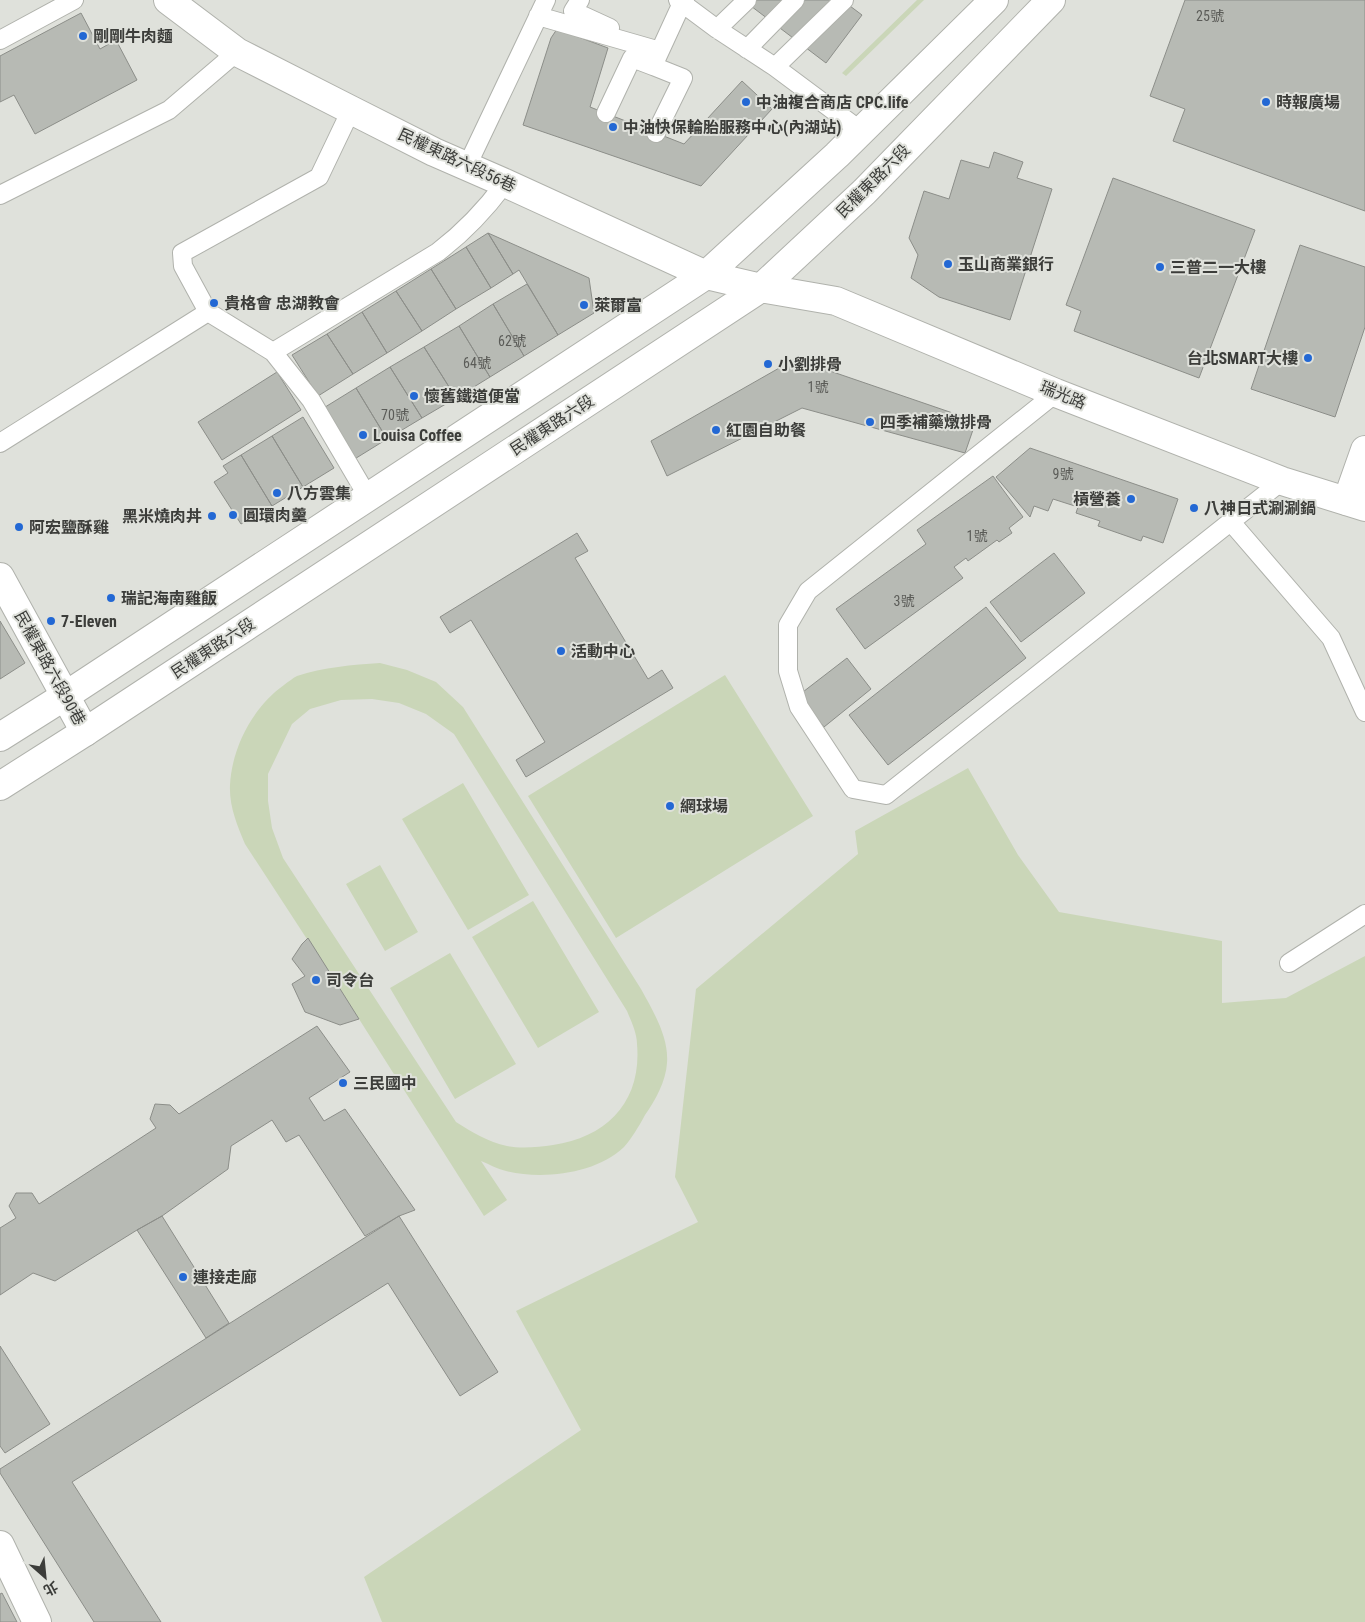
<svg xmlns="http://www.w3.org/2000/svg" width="1365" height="1622" viewBox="0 0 1365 1622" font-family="'Roboto Condensed','Noto Sans TC',sans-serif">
<rect width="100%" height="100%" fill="#dfe1db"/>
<path fill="#cad6b8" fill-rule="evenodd" d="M917 0H924L846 76 842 73Z
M380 663 407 670 436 682 463 707 641 989C653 1011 669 1037 667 1063 666 1081 655 1101 645 1115 639 1126 632 1138 624 1147 596 1174 542 1180 506 1171 497 1169 489 1164 481 1161L507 1200 484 1216 359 1019 245 844C237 825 229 806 230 785 232 747 253 707 284 685 288 682 293 678 297 676 323 667 353 665 380 663ZM372 699 399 703 426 714 454 734 627 1011C631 1021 637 1033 637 1044 642 1101 608 1137 553 1145 539 1147 521 1149 507 1146 488 1142 472 1132 456 1122L283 858 272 828 268 801V774L292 724 310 709 341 700Z
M725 675 813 816 616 938 528 796Z
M968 768 1018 855 1059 912 1222 941V1003L1286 998 1365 956V1622H382L364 1577 581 1430 516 1311 698 1222 675 1177 696 989 858 854 855 831Z
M463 783 529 895 468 930 402 819Z
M380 865 418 932 385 951 346 884Z
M533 901 599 1012 538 1048 472 937Z
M450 953 516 1064 455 1099 390 988Z"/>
<path fill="#b7bab4" stroke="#8c8e89" d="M743 0H842L862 15 826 63Z
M1185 0H1365V211L1173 141 1185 109 1150 96Z
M81 13 100 49 116 40 137 80 35 134 14 95 0 102V56Z
M557 29 608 48 590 107 684 144 742 81 772 109 701 186 523 125 551 38Z
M994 152 1023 162 1017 178 1052 189 1010 320 939 297 911 278 918 255 909 238 924 191 949 199 961 160 989 168Z
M1113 178 1255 230 1199 378 1074 331 1081 311 1066 305Z
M488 233 513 274 491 288 466 247Z
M488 233 589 278 594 313 558 335 519 270 513 274Z
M1300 245 1365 267V327L1335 417 1251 389Z
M466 247 491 288 456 309 431 269Z
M431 269 456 309 422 331 396 291Z
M527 284 558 335 524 356 493 304Z
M396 291 422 331 387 353 362 312Z
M493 304 524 356 490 377 459 326Z
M362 312 387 353 353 374 327 334Z
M459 326 490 377 456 398 424 347Z
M327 334 353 374 318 396 292 355Z
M424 347 456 398 422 418 390 367Z
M795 359 976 421 965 453 802 408 667 476 651 441Z
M390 367 422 418 387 439 356 388Z
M277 372 301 410 222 460 198 422Z
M356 388 387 439 353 460 322 409Z
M303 417 334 468 303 487 272 436Z
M272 436 303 487 272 506 241 455Z
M1030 448 1178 499 1163 543 1143 536 1141 541 1098 526 1100 521 1076 513 1078 507 1053 499 1048 511 1034 506 1030 517 996 477Z
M241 455 272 506 241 524 214 482 228 473 223 466Z
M993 476 1023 517 1009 528 1012 533 999 542 997 540 968 561 966 558 954 567 963 578 865 649 836 609 926 544 917 530Z
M577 533 588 551 575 558 648 679 662 670 673 688 526 777 516 760 545 742 471 620 450 633 440 617Z
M1054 553 1085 593 1021 642 990 602Z
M986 607 1026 658 888 765 849 715Z
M0 621 25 663 0 679Z
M847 658 871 689 824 727 799 695Z
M308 938 359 1019 340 1025 305 1012 292 984 305 976 292 959 302 944Z
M317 1026 350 1072 309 1098 324 1121 345 1109 415 1210 399 1216 365 1236 299 1135 286 1142 272 1120 231 1146 228 1169 162 1216 137 1230 55 1281 33 1273 0 1295V1228L16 1218 9 1206 16 1193H32L39 1204 156 1128 150 1119 155 1104 170 1105 179 1114Z
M162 1216 229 1323 206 1338 137 1230Z
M399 1216 498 1372 460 1396 388 1283 72 1482 161 1622H94L0 1473V1469Z
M0 1346 50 1424 5 1453 0 1446Z
M2 1593 17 1622H0V1594Z"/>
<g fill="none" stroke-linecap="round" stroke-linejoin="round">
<defs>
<path id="lane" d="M580 0 573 11 610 28
M678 0 717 29 775 67 861 131
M538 16 660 51
M717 29 747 0
M0 40 74 0
M747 49 795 0
M653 66 683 78 656 133
M775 67 844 0
M606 113 632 58 653 66 682 3 685 0
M467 166 546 0
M0 195 169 110 237 52
M208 312 183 266 182 253 319 177 351 110
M273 352 311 400 368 497
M1056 393 808 591 788 625V671L799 707 853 789 886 795 1282 481
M0 443 208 312 273 352 438 252C464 232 486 209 505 183
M1231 522 1331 638 1365 712
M1289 963 1365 914"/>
<path id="street" d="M1347 501 1365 450
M0 577 85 732
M0 1545 37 1622"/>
<path id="secondary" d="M168 0 237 52 351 110 434 152 505 183 706 275 761 288 836 301 1056 393 1282 481 1365 507
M0 737 65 696 706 275 837 155 994 0
M0 786 85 732 761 288 864 192 1051 0"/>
</defs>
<use href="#lane" stroke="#b0b2ac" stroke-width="20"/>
<use href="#street" stroke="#b0b2ac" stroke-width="30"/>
<use href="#secondary" stroke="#b0b2ac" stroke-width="30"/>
<use href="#lane" stroke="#fff" stroke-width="18"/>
<use href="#street" stroke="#fff" stroke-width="28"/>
<use href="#secondary" stroke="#fff" stroke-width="28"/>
</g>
<g fill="#2368d4" stroke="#dfe1db" stroke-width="2">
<circle cx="83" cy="36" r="5"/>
<circle cx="746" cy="102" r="5"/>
<circle cx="1266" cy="102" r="5"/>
<circle cx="613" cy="127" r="5"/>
<circle cx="948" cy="264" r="5"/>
<circle cx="1160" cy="267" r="5"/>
<circle cx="214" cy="303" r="5"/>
<circle cx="584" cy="305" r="5"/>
<circle cx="1308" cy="358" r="5"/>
<circle cx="768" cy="364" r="5"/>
<circle cx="414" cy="396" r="5"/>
<circle cx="870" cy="422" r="5"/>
<circle cx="716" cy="430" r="5"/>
<circle cx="363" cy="435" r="5"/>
<circle cx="277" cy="493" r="5"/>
<circle cx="1131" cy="499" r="5"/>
<circle cx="1194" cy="508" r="5"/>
<circle cx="233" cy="515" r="5"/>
<circle cx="212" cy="516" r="5"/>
<circle cx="19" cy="527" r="5"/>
<circle cx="111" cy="598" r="5"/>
<circle cx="51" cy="621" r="5"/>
<circle cx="561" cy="651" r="5"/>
<circle cx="670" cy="806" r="5"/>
<circle cx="316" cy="980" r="5"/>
<circle cx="343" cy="1083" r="5"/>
<circle cx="183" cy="1277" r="5"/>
</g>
<g text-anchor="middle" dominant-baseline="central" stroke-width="4" stroke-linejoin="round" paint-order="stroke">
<g font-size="14" fill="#5b5c58">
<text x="1210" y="16">25號</text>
<text x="512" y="341">62號</text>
<text x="477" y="363">64號</text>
<text x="818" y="387">1號</text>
<text x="395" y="415">70號</text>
<text x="1063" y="474">9號</text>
<text x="977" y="536">1號</text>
<text x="904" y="601">3號</text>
</g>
<g font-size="16" font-weight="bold" fill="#3c3d3a" stroke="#dfe1db" text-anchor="start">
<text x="93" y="36">剛剛牛肉麵</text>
<text x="756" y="102">中油複合商店 CPC.life</text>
<text x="1276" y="102">時報廣場</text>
<text x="623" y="127">中油快保輪胎服務中心(內湖站)</text>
<text x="958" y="264">玉山商業銀行</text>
<text x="1170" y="267">三普二一大樓</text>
<text x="224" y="303">貴格會 忠湖教會</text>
<text x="594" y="305">萊爾富</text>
<text x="1298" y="358" text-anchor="end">台北SMART大樓</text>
<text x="778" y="364">小劉排骨</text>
<text x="424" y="396">懷舊鐵道便當</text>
<text x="880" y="422">四季補藥燉排骨</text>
<text x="726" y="430">紅園自助餐</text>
<text x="373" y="435">Louisa Coffee</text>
<text x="287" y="493">八方雲集</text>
<text x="1121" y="499" text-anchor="end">槓營養</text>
<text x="1204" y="508">八神日式涮涮鍋</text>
<text x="243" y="515">圓環肉羹</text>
<text x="202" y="516" text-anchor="end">黑米燒肉丼</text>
<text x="29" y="527">阿宏鹽酥雞</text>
<text x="121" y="598">瑞記海南雞飯</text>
<text x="61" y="621">7-Eleven</text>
<text x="571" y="651">活動中心</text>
<text x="680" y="806">網球場</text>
<text x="326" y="980">司令台</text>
<text x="353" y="1083">三民國中</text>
<text x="193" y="1277">連接走廊</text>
</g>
<g font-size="16" fill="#3c3d3a" stroke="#dfe1db">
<text transform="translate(457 160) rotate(25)">民權東路六段56巷</text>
<text transform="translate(873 181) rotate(-45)">民權東路六段</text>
<text transform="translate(1063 395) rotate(22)">瑞光路</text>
<text transform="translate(552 425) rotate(-33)">民權東路六段</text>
<text transform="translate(213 648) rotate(-33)">民權東路六段</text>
<text transform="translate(50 668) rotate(61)">民權東路六段90巷</text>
</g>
</g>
<g transform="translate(45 1577) rotate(153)" stroke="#dfe1db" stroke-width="4" paint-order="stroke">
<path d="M0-4L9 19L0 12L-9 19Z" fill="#3c3d3a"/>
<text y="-8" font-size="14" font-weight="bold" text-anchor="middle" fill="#3c3d3a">北</text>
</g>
</svg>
